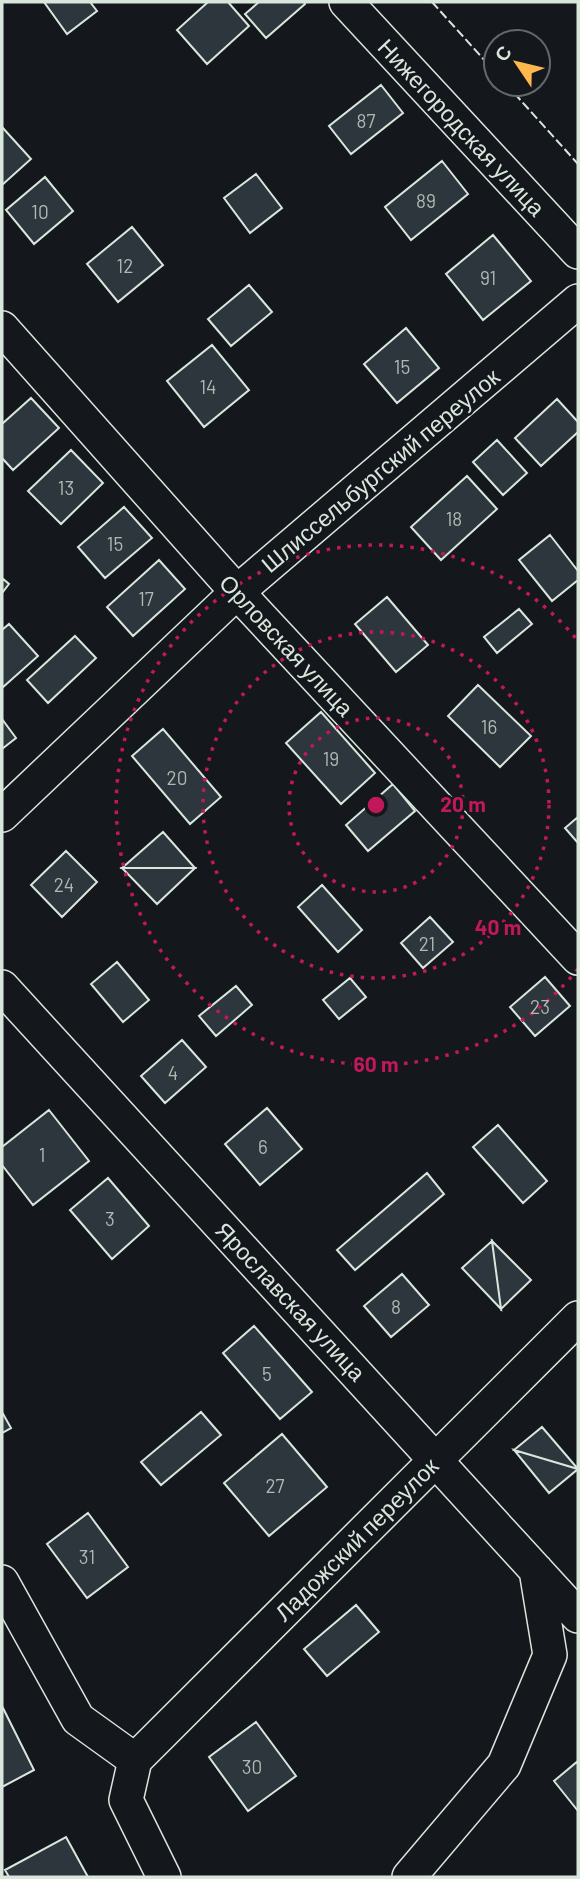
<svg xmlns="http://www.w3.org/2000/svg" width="580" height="1879" viewBox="0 0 580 1879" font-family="Barlow,sans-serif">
<rect width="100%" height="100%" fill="#14181c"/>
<path fill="#2c363c" stroke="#d8e6dc" stroke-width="2" d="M44 2H90L97 11 67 34Z
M208 2H228L249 26 207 64 177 30Z
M259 2H304L305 4 266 38 245 14Z
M381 85 403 113 351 154 329 126Z
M2 127 31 159 2 185Z
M442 161 468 194 411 240 385 207Z
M256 174 282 208 250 233 224 198Z
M45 177 73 211 34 244 6 210Z
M132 227 163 265 118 302 87 264Z
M493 235 531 281 483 320 446 274Z
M249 285 272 312 231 346 208 319Z
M406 328 439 368 397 403 364 364Z
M212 345 249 390 204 427 167 381Z
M31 398 59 428 13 470 2 458V424Z
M557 399 578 422V432L541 466 515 438Z
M497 440 527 473 503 495 473 462Z
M71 450 103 483 61 524 28 491Z
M467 476 497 509 441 560 411 527Z
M124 507 152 538 105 578 78 547Z
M550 535 578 571V580L552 601 519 560Z
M159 560 185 589 133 636 107 607Z
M2 578 9 584 2 593Z
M387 597 428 645 396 672 355 624Z
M519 609 532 624 497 653 484 637Z
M9 624 38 656 2 688V630Z
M75 636 96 658 48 703 27 680Z
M478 685 531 736 500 767 448 716Z
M321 712 375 773 341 804 286 743Z
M2 719 16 738 2 749Z
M163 729 221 797 190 824 132 756Z
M393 784 415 811 368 851 346 825Z
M578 817V843L565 828Z
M163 832 195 868H122Z
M66 851 97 882 62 917 31 885Z
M122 868H195L157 904Z
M322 885 362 930 338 952 298 907Z
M430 917 453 942 423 968 401 943Z
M117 962 149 1000 123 1022 91 984Z
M545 977 570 1006 535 1036 510 1007Z
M350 978 366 997 339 1019 323 1000Z
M236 986 252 1005 216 1036 199 1016Z
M182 1040 206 1067 165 1103 141 1076Z
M267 1108 302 1149 260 1185 225 1144Z
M49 1110 89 1161 33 1205 2 1165V1147Z
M498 1125 547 1181 523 1203 473 1147Z
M427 1173 444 1194 355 1270 337 1250Z
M108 1178 149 1226 112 1259 70 1210Z
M492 1241 501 1309 462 1268Z
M492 1241 531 1280 501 1309Z
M402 1274 429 1305 391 1337 364 1306Z
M254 1326 312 1392 280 1419 223 1353Z
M2 1412 11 1428 2 1433Z
M201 1412 221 1435 161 1485 141 1462Z
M542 1427 578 1469 514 1450Z
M282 1434 327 1487 269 1536 224 1483Z
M514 1450 578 1469 549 1493Z
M88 1513 128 1567 87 1598 47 1544Z
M356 1605 379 1632 327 1676 304 1649Z
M2 1706 34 1770 2 1787Z
M256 1722 296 1776 248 1811 209 1757Z
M578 1761V1811L554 1781Z
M66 1837 88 1877H9L5 1870Z"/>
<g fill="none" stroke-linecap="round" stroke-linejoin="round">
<defs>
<path id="minor" d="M346 2 578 252
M2 328 237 592 578 958
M2 815 237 592 578 301
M2 987 578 1616
M2 1582 78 1719 135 1760 126 1800 164 1877
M135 1760 578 1318
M409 1877 504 1765 550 1655 536 1570"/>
</defs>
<use href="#minor" stroke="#d8e6dc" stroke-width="36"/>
<use href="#minor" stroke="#14181c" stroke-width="33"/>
<path stroke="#d8e6dc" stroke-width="2" stroke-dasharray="9 3.5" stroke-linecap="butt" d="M432 2 496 73
M506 84 578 164"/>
</g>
<g fill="none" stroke="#c2185b" stroke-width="3.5" stroke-dasharray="3.5 7">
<circle cx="376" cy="805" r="87"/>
<circle cx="376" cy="805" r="173"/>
<path d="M578 969A260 260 0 1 1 578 641"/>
</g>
<g text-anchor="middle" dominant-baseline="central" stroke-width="5" stroke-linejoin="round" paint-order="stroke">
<g font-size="19" fill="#adbab4">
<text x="366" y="120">87</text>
<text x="426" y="200">89</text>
<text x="40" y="211">10</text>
<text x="125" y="265">12</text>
<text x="488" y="277">91</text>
<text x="402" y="366">15</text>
<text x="208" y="386">14</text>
<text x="66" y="487">13</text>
<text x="454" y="518">18</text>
<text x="115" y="543">15</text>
<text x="146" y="598">17</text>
<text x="489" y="726">16</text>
<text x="331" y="758">19</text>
<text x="177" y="777">20</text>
<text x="64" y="884">24</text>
<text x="427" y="943">21</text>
<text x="540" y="1006">23</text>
<text x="173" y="1072">4</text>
<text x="263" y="1146">6</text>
<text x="42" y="1154">1</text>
<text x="110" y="1218">3</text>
<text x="396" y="1306">8</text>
<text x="267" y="1373">5</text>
<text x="275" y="1485">27</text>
<text x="87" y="1556">31</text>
<text x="252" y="1766">30</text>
</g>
<g font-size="23" fill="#d8e6dc" stroke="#14181c">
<text transform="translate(462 127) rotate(47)">Нижегородская улица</text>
<text transform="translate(380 470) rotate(-40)">Шлиссельбургский переулок</text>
<text transform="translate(287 645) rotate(47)">Орловская улица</text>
<text transform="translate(291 1301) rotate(47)">Ярославская улица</text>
<text transform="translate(356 1539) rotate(-45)">Ладожский переулок</text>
</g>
</g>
<circle cx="376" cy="805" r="10" fill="#c2185b" stroke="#14181c" stroke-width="3.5"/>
<g font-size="21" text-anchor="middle" font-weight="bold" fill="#c2185b" stroke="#14181c" stroke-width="5" stroke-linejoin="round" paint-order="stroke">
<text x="463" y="812">20 m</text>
<text x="498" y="935">40 m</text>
<text x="376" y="1072">60 m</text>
</g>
<rect width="580" height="1879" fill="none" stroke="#d8e6dc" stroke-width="7"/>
<g transform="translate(517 63) rotate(305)"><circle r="33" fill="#14181c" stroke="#626a69" stroke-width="2"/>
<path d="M0-5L12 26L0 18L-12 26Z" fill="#ffb74d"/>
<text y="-10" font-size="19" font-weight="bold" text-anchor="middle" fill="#d8e6dc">С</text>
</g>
</svg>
